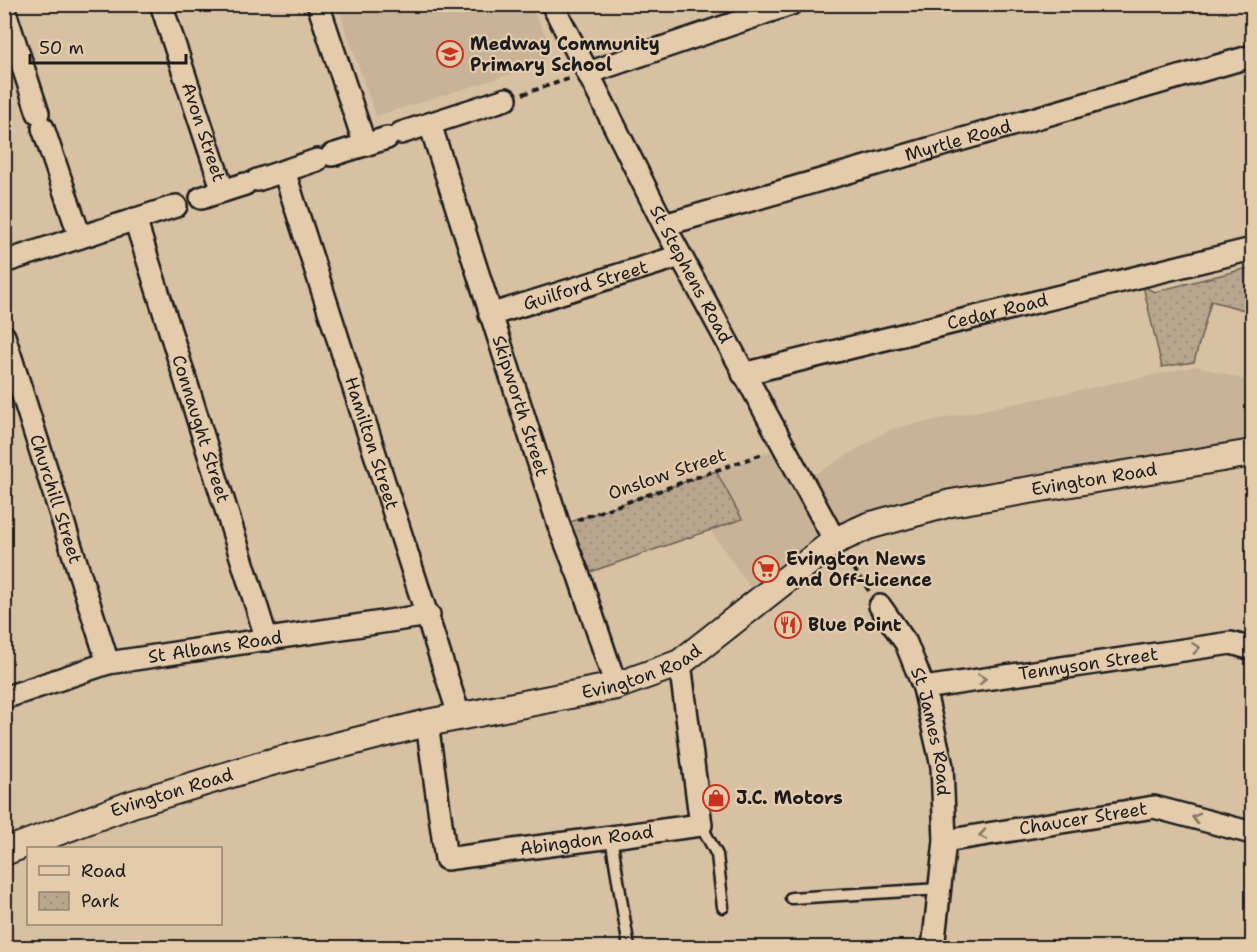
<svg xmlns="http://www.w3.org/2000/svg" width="1257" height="952" viewBox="0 0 1257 952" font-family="'Shantell Sans',sans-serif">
<defs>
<pattern id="park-dots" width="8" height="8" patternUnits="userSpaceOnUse" patternTransform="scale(1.5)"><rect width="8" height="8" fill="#b9a58d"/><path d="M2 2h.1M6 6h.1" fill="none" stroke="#9e8d79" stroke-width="1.8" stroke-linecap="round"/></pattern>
</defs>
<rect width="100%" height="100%" fill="#d8c0a3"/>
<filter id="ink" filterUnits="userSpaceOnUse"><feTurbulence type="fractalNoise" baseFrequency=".0167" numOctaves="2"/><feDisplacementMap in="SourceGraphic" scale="12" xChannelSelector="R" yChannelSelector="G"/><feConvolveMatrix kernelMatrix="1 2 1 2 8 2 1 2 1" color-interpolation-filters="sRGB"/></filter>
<g filter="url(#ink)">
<path fill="#c8b298" d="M337 5H529L551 44 540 65 376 116Z
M1197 366 1252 382V453L902 516 759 600 711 531 741 519 716 471 783 447 802 482 891 429Z"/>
<path fill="url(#park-dots)" stroke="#6a6054" stroke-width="1.5" d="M1252 267V312L1211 301 1194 362 1162 367 1143 286 1154 292Z
M716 471 742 519 579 576 559 526Z"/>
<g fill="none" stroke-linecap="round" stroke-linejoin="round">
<defs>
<path id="service" d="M701 825 717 855 723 907
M611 837 629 948
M791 898 940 889"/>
<g id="minor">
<path id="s1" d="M161 4 223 191"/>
<path d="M318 4 365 145"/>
<path id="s2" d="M552 4 588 73 664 225 835 541"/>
<path d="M4 9 38 113"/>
<path d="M588 73 791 4"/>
<path id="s3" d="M430 124 559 526 579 576 616 686"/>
<path d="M43 128 80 237"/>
<path d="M401 133 506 99"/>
<path d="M332 155 387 138"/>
<path id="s4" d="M284 171 460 718"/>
<path d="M257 180 317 160"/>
<path d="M201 198 245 184"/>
<path id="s5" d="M135 219 267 640"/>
<path id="s6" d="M664 225 1252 56"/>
<path d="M4 262 176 206"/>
<path id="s7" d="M490 315 680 256"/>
<path id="s8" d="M4 336 108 663"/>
<path id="s9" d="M743 374 1252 249"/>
<path id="s10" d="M880 606 906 643 924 688 942 766 945 841 933 948"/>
<path id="s11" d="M924 688 1231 643 1252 649"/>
<path id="s12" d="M4 698 108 663 429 615"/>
<path id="s13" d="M427 723 446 859 701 825 680 663"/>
<path id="s14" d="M945 841 1154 807 1252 833"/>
</g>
<g id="tertiary">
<path id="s15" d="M4 852 132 804 268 763 427 723 616 686 680 663 835 541 868 526 951 503 1252 453"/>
</g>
</defs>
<use href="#service" stroke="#1c1c1c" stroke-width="15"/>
<use href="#minor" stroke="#1c1c1c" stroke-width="26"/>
<use href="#tertiary" stroke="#1c1c1c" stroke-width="30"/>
<path stroke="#1c1c1c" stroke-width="4" stroke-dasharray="6 4.5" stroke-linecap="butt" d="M523 94 571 78
M577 520 765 453
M848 560 869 591"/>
<use href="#service" stroke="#e4cbac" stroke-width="10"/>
<use href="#minor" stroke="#e4cbac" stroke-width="21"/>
<use href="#tertiary" stroke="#e4cbac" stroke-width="26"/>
</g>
<defs><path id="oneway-chevron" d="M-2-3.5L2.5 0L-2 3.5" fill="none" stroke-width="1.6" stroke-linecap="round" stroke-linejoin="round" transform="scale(1.5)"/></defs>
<g stroke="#807464">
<use href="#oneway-chevron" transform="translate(1196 648) rotate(-8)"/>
<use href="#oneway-chevron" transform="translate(982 679) rotate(-8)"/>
<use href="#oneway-chevron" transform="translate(1196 818) rotate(-165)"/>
<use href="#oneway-chevron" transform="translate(983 835) rotate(171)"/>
</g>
</g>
<defs>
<symbol id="school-ring" viewBox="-11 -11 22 22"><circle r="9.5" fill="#e4cbac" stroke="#c8321e" stroke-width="1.5"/><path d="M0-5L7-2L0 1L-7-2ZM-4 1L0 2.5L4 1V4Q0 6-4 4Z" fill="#c8321e"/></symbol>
<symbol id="supermarket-ring" viewBox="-11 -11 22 22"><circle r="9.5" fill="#e4cbac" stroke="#c8321e" stroke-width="1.5"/><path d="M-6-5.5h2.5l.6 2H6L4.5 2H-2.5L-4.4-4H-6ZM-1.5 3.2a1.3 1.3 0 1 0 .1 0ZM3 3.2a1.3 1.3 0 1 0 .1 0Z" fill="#c8321e"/></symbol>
<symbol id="restaurant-ring" viewBox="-11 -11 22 22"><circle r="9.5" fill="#e4cbac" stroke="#c8321e" stroke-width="1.5"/><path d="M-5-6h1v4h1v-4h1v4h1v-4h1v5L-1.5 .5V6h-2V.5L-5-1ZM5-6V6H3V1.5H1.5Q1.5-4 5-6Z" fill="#c8321e"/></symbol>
<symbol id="shop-ring" viewBox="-11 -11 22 22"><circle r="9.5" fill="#e4cbac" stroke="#c8321e" stroke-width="1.5"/><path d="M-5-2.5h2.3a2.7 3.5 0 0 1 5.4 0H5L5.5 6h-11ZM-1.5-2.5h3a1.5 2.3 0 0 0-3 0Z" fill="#c8321e"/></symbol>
</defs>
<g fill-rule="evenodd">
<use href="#school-ring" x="435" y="39" width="30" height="30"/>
<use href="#supermarket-ring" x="751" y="554" width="30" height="30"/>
<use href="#restaurant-ring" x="773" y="610" width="30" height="30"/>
<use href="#shop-ring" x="701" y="783" width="30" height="30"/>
</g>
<g text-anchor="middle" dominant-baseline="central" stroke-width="4.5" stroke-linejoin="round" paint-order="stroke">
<g font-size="18" font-weight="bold" fill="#1c1c1c" stroke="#e4cbac" text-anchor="start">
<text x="470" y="44">Medway Community<tspan x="470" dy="21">Primary School</tspan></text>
<text x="786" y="559">Evington News<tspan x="786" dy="21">and Off-Licence</tspan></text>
<text x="808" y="625">Blue Point</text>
<text x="736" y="798">J.C. Motors</text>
</g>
<g font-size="18" fill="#1c1c1c" stroke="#e4cbac">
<text stroke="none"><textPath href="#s1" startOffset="135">Avon Street</textPath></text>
<text stroke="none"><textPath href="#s6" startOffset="306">Myrtle Road</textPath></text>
<text stroke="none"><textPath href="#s2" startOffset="304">St Stephens Road</textPath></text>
<text stroke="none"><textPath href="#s7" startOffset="100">Guilford Street</textPath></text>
<text stroke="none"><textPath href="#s9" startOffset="262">Cedar Road</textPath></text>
<text stroke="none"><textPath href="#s3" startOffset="296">Skipworth Street</textPath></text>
<text stroke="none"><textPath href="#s5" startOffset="220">Connaught Street</textPath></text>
<text stroke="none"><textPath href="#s4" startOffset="286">Hamilton Street</textPath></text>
<text transform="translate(667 474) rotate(-19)">Onslow Street</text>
<text stroke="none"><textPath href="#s15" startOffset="1168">Evington Road</textPath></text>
<text stroke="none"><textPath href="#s8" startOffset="171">Churchill Street</textPath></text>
<text stroke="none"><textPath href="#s12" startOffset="218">St Albans Road</textPath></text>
<text stroke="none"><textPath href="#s11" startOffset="166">Tennyson Street</textPath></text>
<text stroke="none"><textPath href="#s15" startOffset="664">Evington Road</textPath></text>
<text stroke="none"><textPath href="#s10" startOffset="138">St James Road</textPath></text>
<text stroke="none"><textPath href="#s15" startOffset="178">Evington Road</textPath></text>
<text stroke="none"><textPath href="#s14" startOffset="140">Chaucer Street</textPath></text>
<text stroke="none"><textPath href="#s13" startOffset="279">Abingdon Road</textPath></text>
</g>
</g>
<rect width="1257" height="952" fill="none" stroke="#e4cbac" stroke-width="24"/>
<rect x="12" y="12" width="1233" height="928" fill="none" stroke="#1c1c1c" stroke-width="2" filter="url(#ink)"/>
<rect x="27" y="847" width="195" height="78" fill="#e4cbac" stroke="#948572" stroke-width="1.5"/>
<rect x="39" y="866" width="30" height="9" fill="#e4cbac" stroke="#948572" stroke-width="1.5"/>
<text x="81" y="877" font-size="18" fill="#1c1c1c">Road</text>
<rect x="39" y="892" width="30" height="18" fill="url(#park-dots)" stroke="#948572" stroke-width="1.5"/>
<text x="81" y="907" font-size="18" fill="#1c1c1c">Park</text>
<path d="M30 54v9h156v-9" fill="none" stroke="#1c1c1c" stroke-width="3"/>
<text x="39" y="54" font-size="18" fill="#1c1c1c" stroke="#e4cbac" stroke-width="4.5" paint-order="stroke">50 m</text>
</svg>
